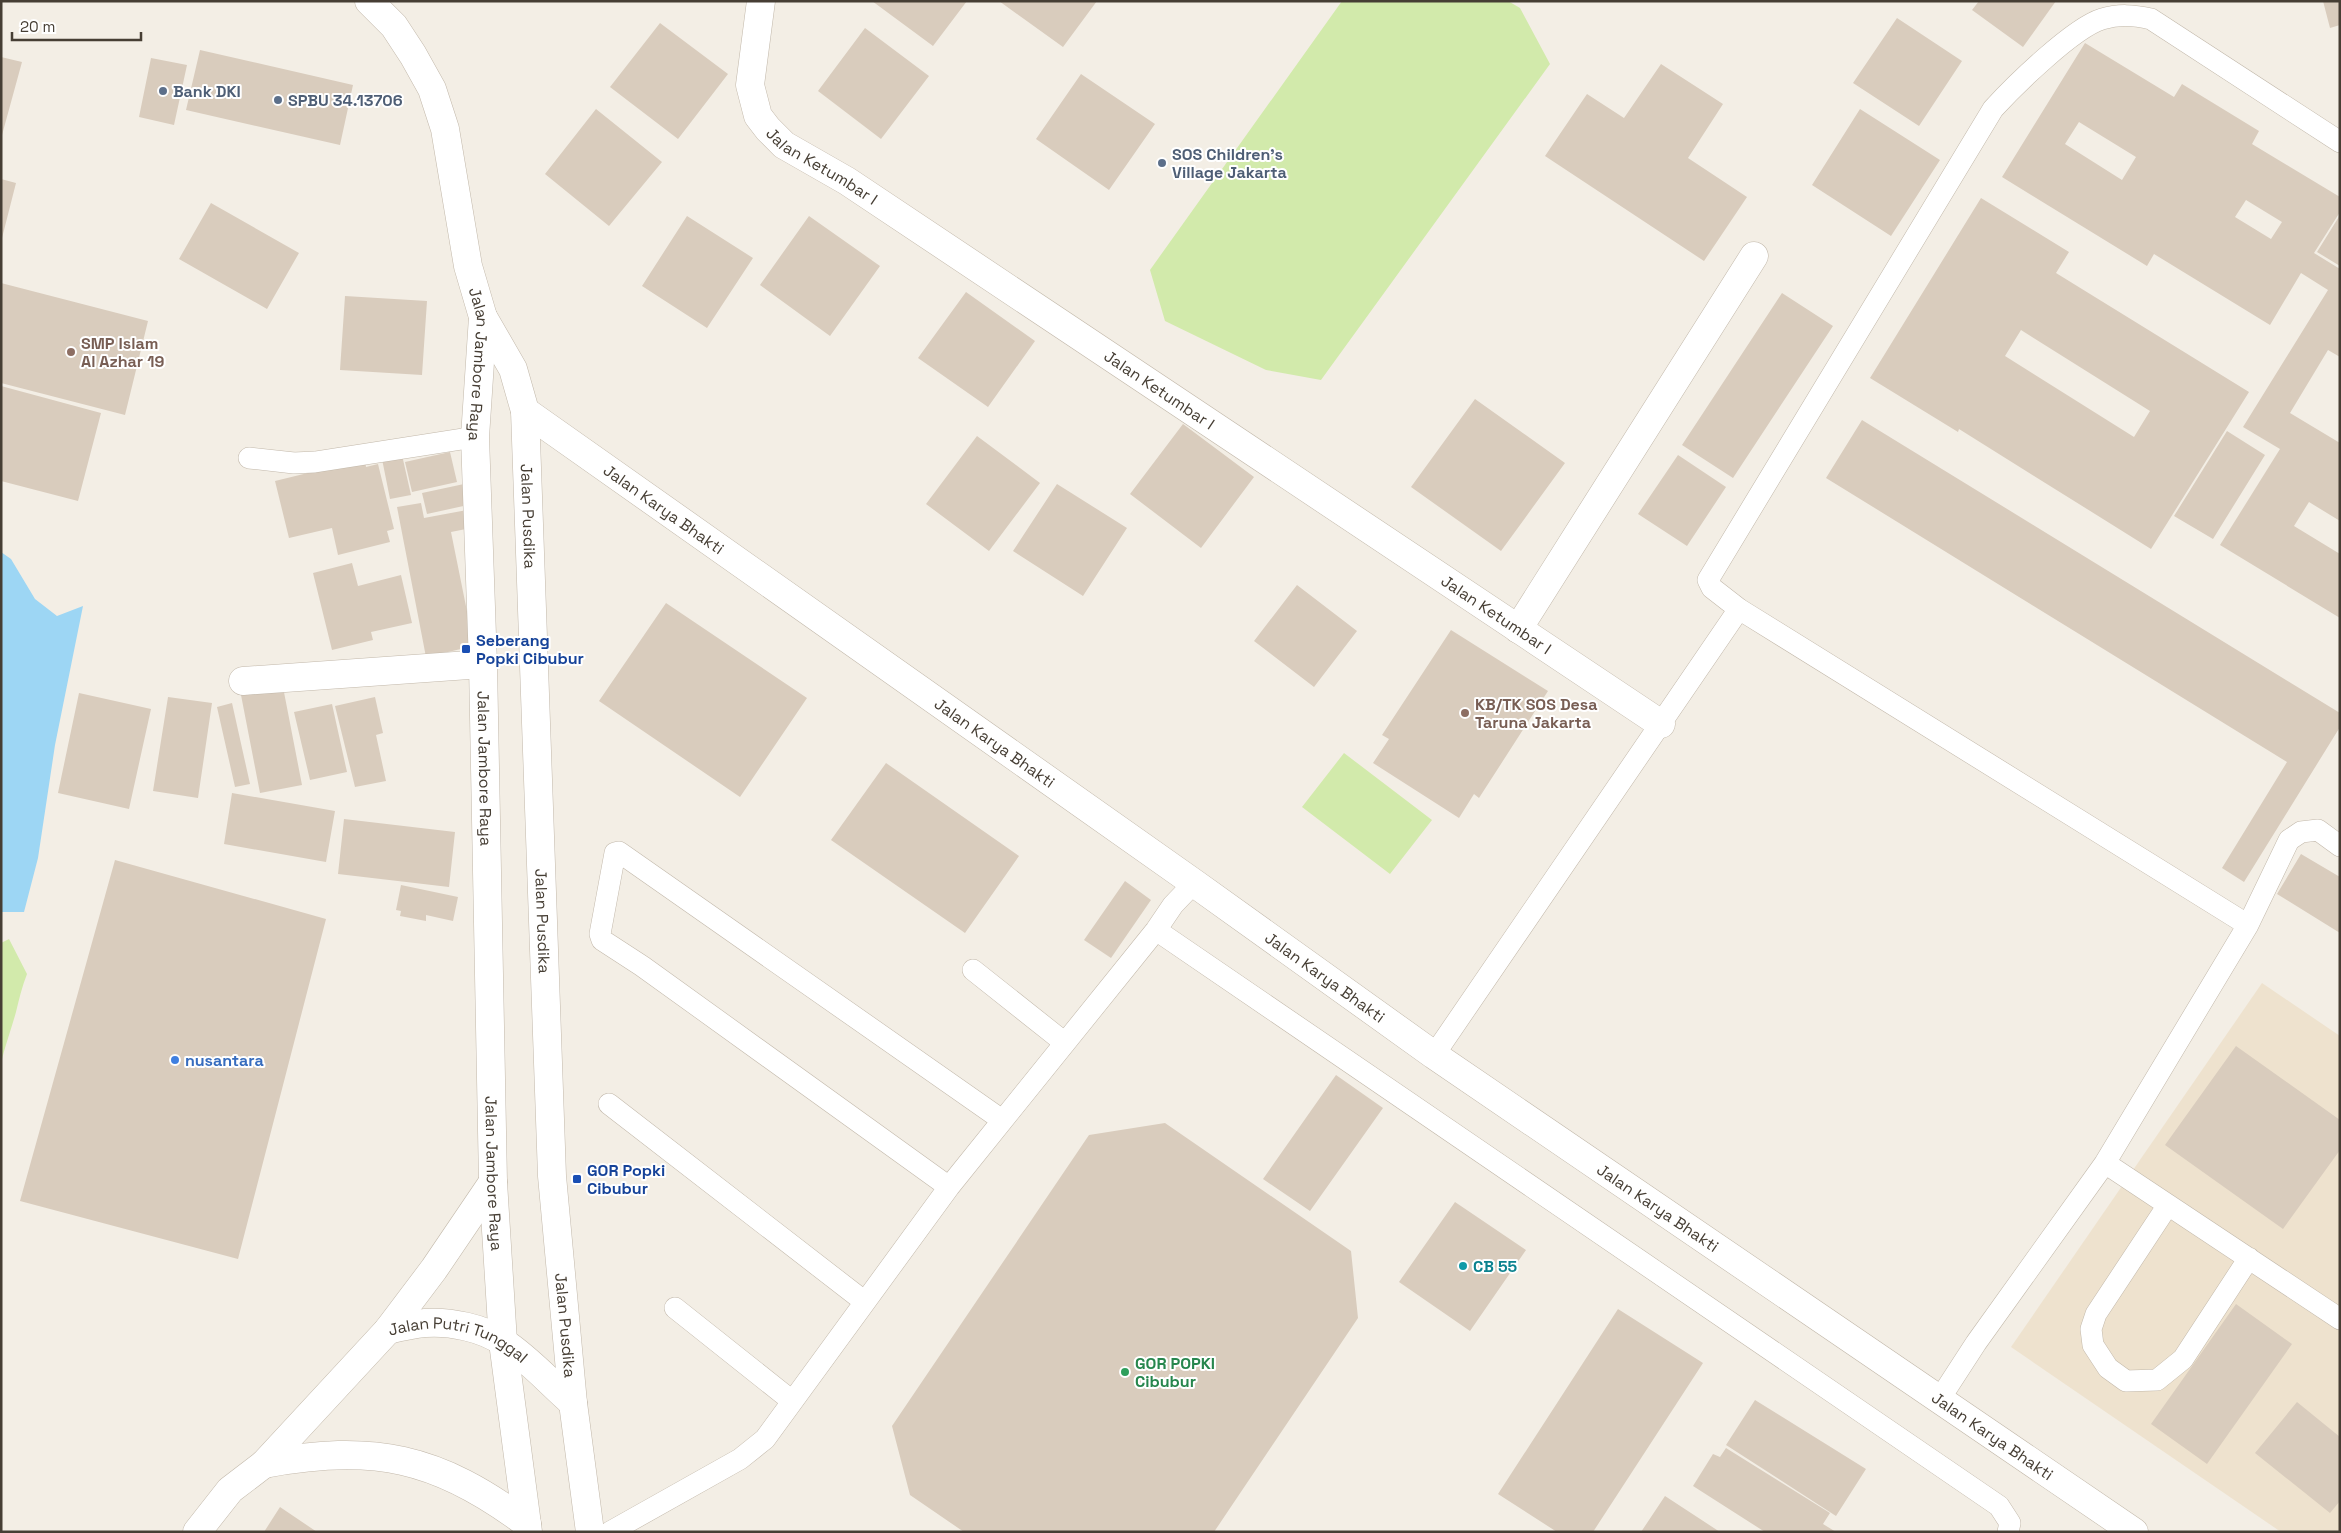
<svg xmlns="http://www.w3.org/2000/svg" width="2341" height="1533" viewBox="0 0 2341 1533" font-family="'Space Grotesk',sans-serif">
<rect width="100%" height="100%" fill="#f3eee5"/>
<path fill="#eee2ce" d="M2262 983 2340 1036V1532H2281L2011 1347Z"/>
<path fill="#d2eaab" d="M1342 1H1508L1520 8 1550 64 1321 380 1266 370 1165 321 1150 270Z
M1344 753 1432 820 1390 874 1302 807Z
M9 939 27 974C22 987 19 999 16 1012 11 1030 5 1046 1 1063V943Z"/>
<path fill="#9dd6f4" d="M1 552 11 559 35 599 57 616 83 606 55 745 38 858 24 912H1Z"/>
<path fill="#d9ccbd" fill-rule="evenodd" d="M872 1H967L933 46Z
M999 1H1097L1063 47Z
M1979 1H2056L2023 47 1972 10Z
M2323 1H2340V25L2330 28Z
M1897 18 1962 61 1919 126 1853 83Z
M660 23 728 74 678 139 610 87Z
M865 28 929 76 881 139 818 91Z
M2085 43 2174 97 2182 84 2259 131 2252 144 2340 197V212L2314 253 2340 269V357L2328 350 2290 413 2340 443V521L2309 502 2294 526 2340 554V618L2220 545 2280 449 2243 427 2328 290 2301 273 2270 325 2154 254 2147 266 2002 177ZM2079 122 2136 157 2122 180 2065 144ZM2246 200 2282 222 2271 239 2235 217Z
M200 50 353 85 340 145 186 110Z
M1 57 22 62 2 135H1Z
M151 58 187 65 174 125 139 117Z
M1661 64 1723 104 1688 158 1747 197 1704 261 1545 156 1587 94 1624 118Z
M1081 74 1155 124 1109 190 1036 139Z
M596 109 662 162 609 226 545 174Z
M1860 109 1940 160 1891 236 1812 185Z
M1 179 16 183 2 238H1Z
M1981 198 2069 252 2056 273 2249 392 2151 549 1959 429 1958 432 1870 378ZM2021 330 2150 411 2134 437 2005 356Z
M211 203 299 253 267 309 179 259Z
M2340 215V266L2317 252Z
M687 216 753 258 707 328 642 286Z
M809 216 880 266 830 336 760 285Z
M1 283 148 321 125 415 1 383Z
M966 292 1035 341 988 407 918 358Z
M1782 293 1833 326 1733 478 1682 445Z
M345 296 427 301 422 375 340 370Z
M1 386 101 413 78 501 1 481Z
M1475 399 1565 463 1501 551 1411 487Z
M1862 420 2340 713V727L2244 882 2222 868 2287 762 1826 478Z
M1183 424 1254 477 1201 548 1130 494Z
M2227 431 2265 455 2213 539 2174 516Z
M977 436 1040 483 989 551 926 504Z
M450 452 457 482 412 492 405 462Z
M402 455 411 495 390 499 382 459Z
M1678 455 1726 487 1687 546 1638 514Z
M365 459 366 467 378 464 394 529 387 531 390 542 338 555 332 528 289 538 275 481Z
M464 484 468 505 427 514 422 493Z
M1057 484 1127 528 1083 596 1013 551Z
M421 503 424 518 467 510 471 528 451 532 474 646 426 657 397 507Z
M352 563 358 586 401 575 412 623 371 632 373 640 332 650 313 573Z
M1297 585 1357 631 1314 687 1254 641Z
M666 603 807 698 740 797 599 701Z
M1451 630 1548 691 1479 798 1474 794 1459 818 1373 763 1389 739 1382 735Z
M283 687 302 785 260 793 241 695Z
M79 693 151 709 129 809 58 793Z
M168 697 212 703 198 798 153 791Z
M375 697 383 733 376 735 386 781 355 787 335 706Z
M232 703 250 784 235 787 217 707Z
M332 704 347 772 310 780 294 712Z
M886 763 1019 856 965 933 831 840Z
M232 793 335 811 326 862 224 844Z
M344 819 455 832 449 887 338 874Z
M2301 854 2340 877V933L2277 894Z
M115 860 326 919 238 1259 20 1201Z
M1125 881 1151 900 1111 958 1084 940Z
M401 885 458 897 453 921 426 915V921L400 916 401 911 396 910Z
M2236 1046 2340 1120V1150L2283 1229 2165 1145Z
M1336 1075 1383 1108 1310 1211 1263 1179Z
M1165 1123 1351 1251 1358 1318 1214 1532H964L910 1495 892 1426 1089 1135Z
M1455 1202 1526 1250 1470 1331 1399 1282Z
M2236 1304 2292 1344 2207 1464 2151 1424Z
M1618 1309 1703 1363 1593 1532H1557L1498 1494Z
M1755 1400 1866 1469 1836 1516 1726 1445Z
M2297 1402 2340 1437V1501L2330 1513 2255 1453Z
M1726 1448 1830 1513 1823 1524 1836 1532H1765L1693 1486 1713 1454 1720 1457Z
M1665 1496 1720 1532H1641Z
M280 1507 317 1532H264Z"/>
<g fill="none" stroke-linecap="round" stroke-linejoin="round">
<defs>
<path id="service" d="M249 458 294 463 315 462 475 437
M2248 925 1739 609 1712 588 1708 580 1993 109C2014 86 2073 28 2102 19 2119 14 2133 15 2151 19L2340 142
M1156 930 1999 1506 2010 1523 2008 1532
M973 970 1065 1043
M1434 1055 1739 609
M609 1104 865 1302
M2105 1163 2340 1319
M949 1187 642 966 602 940 600 934 615 853 619 852 1002 1120
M2168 1205 2096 1314 2091 1329 2093 1345 2108 1368 2126 1381 2157 1380 2183 1359 2249 1258
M675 1308 792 1401
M1939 1400 1976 1343 2105 1163 2248 925 2289 840 2301 832 2318 830 2340 846
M610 1532 740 1459 765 1439 949 1187 1156 930 1173 905 1194 883"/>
<g id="minor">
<path id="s1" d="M761 1 750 85 758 116 768 129 784 145 847 181 1661 724"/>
<path d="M1518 629 1754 256"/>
<path d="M243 681 483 664"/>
</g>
<g id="tertiary">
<path id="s2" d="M369 1 394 26 413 55 432 89 445 129 468 266 483 317 475 437 483 664 493 1182 503 1342 528 1532"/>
<path id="s3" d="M483 317 513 369 525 411 552 1176 573 1403 590 1532"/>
<path id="s4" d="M525 411 1194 883 1434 1055 2134 1532"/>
<path id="s5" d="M388 1330C400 1327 413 1324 425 1323 450 1321 483 1328 503 1342 528 1358 550 1383 573 1403"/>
<path d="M264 1464C372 1443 439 1457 527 1524"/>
<path d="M197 1532 230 1490 264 1464 388 1330 434 1269 493 1182"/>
</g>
</defs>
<use href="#service" stroke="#c2b8aa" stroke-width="22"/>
<use href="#minor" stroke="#c2b8aa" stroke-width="29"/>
<use href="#tertiary" stroke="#c2b8aa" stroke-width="29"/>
<use href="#service" stroke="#fff" stroke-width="21"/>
<use href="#minor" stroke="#fff" stroke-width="28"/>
<use href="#tertiary" stroke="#fff" stroke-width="28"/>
</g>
<g fill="#5c6f8a" stroke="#fff" stroke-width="2">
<circle cx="163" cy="91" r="5"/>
<circle cx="278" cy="100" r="5"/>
<circle cx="1162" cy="163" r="5"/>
</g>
<g fill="#8d6e63" stroke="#fff" stroke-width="2">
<circle cx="71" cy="352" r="5"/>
<circle cx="1465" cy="713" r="5"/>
</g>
<g fill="#1a4fb4" stroke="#fff" stroke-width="2">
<rect x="461" y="644" width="10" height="10" rx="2.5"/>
<rect x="572" y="1174" width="10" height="10" rx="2.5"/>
</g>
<circle fill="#3f7fe0" stroke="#fff" stroke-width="2" cx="175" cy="1060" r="5"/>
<circle fill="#0f9aa8" stroke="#fff" stroke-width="2" cx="1463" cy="1266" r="5"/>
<circle fill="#2e9e5b" stroke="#fff" stroke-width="2" cx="1125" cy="1372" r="5"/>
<g text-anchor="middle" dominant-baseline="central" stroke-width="4" stroke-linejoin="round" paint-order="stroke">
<g font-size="16" font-weight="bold" fill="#4e5e75" stroke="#fff" text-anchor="start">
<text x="173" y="91">Bank DKI</text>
<text x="288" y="100">SPBU 34.13706</text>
<text x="1172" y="154">SOS Children's<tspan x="1172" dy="18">Village Jakarta</tspan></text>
</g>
<g font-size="16" fill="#463e34" stroke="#fff">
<text stroke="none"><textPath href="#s1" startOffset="199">Jalan Ketumbar I</textPath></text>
<text stroke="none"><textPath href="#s2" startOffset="390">Jalan Jambore Raya</textPath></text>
<text stroke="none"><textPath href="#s1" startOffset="604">Jalan Ketumbar I</textPath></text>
<text stroke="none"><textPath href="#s4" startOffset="170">Jalan Karya Bhakti</textPath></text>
<text stroke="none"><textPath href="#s3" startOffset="209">Jalan Pusdika</textPath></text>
<text stroke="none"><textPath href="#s1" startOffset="1009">Jalan Ketumbar I</textPath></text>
<text stroke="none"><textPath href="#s4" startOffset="575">Jalan Karya Bhakti</textPath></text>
<text stroke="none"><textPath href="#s2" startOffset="795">Jalan Jambore Raya</textPath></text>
<text stroke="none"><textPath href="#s3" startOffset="614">Jalan Pusdika</textPath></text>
<text stroke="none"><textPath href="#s4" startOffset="980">Jalan Karya Bhakti</textPath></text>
<text stroke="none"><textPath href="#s2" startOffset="1200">Jalan Jambore Raya</textPath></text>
<text stroke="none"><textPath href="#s4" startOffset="1385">Jalan Karya Bhakti</textPath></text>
<text stroke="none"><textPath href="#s3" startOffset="1019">Jalan Pusdika</textPath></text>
<text stroke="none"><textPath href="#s5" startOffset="74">Jalan Putri Tunggal</textPath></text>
<text stroke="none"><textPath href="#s4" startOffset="1790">Jalan Karya Bhakti</textPath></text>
</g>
<g font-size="16" font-weight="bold" fill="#785e54" stroke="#fff" text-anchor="start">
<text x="81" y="343">SMP Islam<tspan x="81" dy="18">Al Azhar 19</tspan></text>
<text x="1475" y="704">KB/TK SOS Desa<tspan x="1475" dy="18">Taruna Jakarta</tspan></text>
</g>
<g font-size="16" font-weight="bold" fill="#164399" stroke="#fff" text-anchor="start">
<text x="476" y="640">Seberang<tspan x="476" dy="18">Popki Cibubur</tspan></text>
<text x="587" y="1170">GOR Popki<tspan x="587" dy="18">Cibubur</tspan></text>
</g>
<g font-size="16" font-weight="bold" fill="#366cbe" stroke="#fff" text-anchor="start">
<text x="185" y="1060">nusantara</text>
</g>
<g font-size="16" font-weight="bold" fill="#0d838f" stroke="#fff" text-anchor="start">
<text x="1473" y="1266">CB 55</text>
</g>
<g font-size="16" font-weight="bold" fill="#27864d" stroke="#fff" text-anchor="start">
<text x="1135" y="1363">GOR POPKI<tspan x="1135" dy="18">Cibubur</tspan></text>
</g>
</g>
<rect width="2341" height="1533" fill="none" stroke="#463e34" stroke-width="5"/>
<path d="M12 32v8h129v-8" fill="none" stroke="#463e34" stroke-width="2.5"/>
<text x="20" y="32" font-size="15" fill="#463e34" stroke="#ffffff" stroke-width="4" paint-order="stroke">20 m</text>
</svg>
